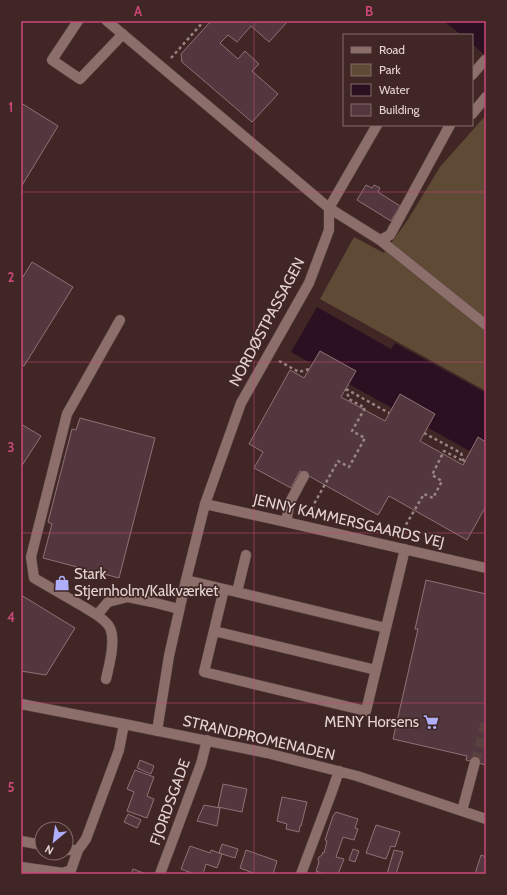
<svg xmlns="http://www.w3.org/2000/svg" width="507" height="895" viewBox="0 0 507 895" font-family="Cabin,sans-serif">
<rect width="100%" height="100%" fill="#402725"/>
<path fill="#5f4a35" d="M486 115V391L320 299 354 237 384 253 407 221 440 167Z"/>
<path fill="#2b1021" d="M444 21H486V56L472 44V35H461Z
M317 307 391 349 395 343 486 393V460L291 352Z"/>
<path fill="#52383e" stroke="#8e7177" d="M211 21H288L269 42 251 26 237 42 228 35 220 43 238 59 245 51 259 64 252 71 278 94 252 122 182 62 181 54Z
M21 103 58 126 21 187Z
M366 185 372 188 374 185 380 188 378 192 400 206 391 221 357 200Z
M32 262 73 287 24 366 21 364V280Z
M320 351 356 371 341 397 385 421 400 394 435 414 420 441 463 465 478 437 486 442V506L467 540 389 496 378 515 300 471 291 488 254 468 263 452 249 444 290 370 304 378Z
M80 418 155 438 119 578 43 558 52 524 48 522 72 429 76 430Z
M21 424 41 436 21 467Z
M426 580 486 594V765L466 760 467 756 393 739 418 629H415Z
M21 595 75 628 46 675 21 671Z
M140 760 154 766 151 774 137 768Z
M135 770 154 777 147 796 154 799 147 818 127 811 134 792 127 789Z
M223 784 247 789 242 812 218 807Z
M282 797 307 802 301 826H300L299 832 286 829 287 824 277 821Z
M204 805 220 808 217 826 197 821Z
M336 812 358 819 355 828 358 829 354 840 343 837 336 857 344 859 338 874H324L316 871 319 862 318 860 319 857 322 855 323 852 324 853 327 841 325 840 333 816Z
M128 814 141 820 137 828 124 822Z
M376 825 400 832 395 847 391 846 386 859 366 853Z
M222 844 238 849 235 858 219 853Z
M190 846 210 853 211 850 222 854 217 868 206 864 203 874H194L181 869Z
M353 849 359 851 355 862 349 860Z
M246 850 277 861 273 874H252L253 873 240 868Z
M394 850 403 852 396 874H387Z
M481 855 486 857V874H475Z
M133 869 146 874H131Z"/>
<g fill="none" stroke-linecap="round" stroke-linejoin="round">
<path stroke="#59413f" stroke-width="10" stroke-dasharray="10 5" stroke-linecap="butt" d="M475 762 486 722"/>
<defs>
<path id="minor" d="M78 21 52 60 80 79 123 34
M107 21 329 208V230L309 283 241 403 205 504 186 580 169 656 157 731
M472 75 485 60
M472 114 486 97
M377 125 329 208 380 240 486 325
M380 240 390 235 450 125
M120 320 67 414 31 557 34 578 84 607 97 615 108 602 128 597 152 602 179 609
M205 504 286 522 486 568
M286 522 290 502 304 476
M186 580 224 589
M224 589 386 628 366 711 204 672Z
M237 592 246 555
M97 615C102 619 108 623 110 628 116 641 109 666 106 679
M386 628 405 549
M214 631 376 670
M21 704 124 724 267 753 357 776 486 819
M462 811 475 762
M21 841 42 845
M66 850H78L86 839 119 750 124 724
M21 867 63 873 71 870 78 850
M160 874 201 764 207 740
M301 874 331 794 339 771"/>
</defs>
<use href="#minor" stroke="#5b4645" stroke-width="11"/>
<path stroke="#998482" stroke-width="2.5" stroke-dasharray="3 3" stroke-linecap="butt" d="M171 58 204 21
M279 361 299 372 309 369
M346 389 389 413
M424 433 461 453 464 462
M312 515 314 504 338 461 349 467 365 438 352 431 365 408 349 399 346 389
M403 536 404 528 424 494 433 498 442 481 432 475 444 451 465 462"/>
<use href="#minor" stroke="#8c6e6b" stroke-width="10"/>
</g>
<path fill="none" stroke="#ca4778" stroke-width="1" stroke-opacity="0.55" d="M254 21V874M21 192H486M21 362H486M21 533H486M21 703H486"/>
<defs>
<symbol id="shop-bare" viewBox="-9 -9 18 18"><path d="M-5-2.5h2.3a2.7 3.5 0 0 1 5.4 0H5L5.5 6h-11ZM-1.5-2.5h3a1.5 2.3 0 0 0-3 0Z" fill="#afaefa" stroke="#402725" stroke-width="2.5" paint-order="stroke"/></symbol>
<symbol id="supermarket-bare" viewBox="-9 -9 18 18"><path d="M-6-5.5h2.5l.6 2H6L4.5 2H-2.5L-4.4-4H-6ZM-1.5 3.2a1.3 1.3 0 1 0 .1 0ZM3 3.2a1.3 1.3 0 1 0 .1 0Z" fill="#afaefa" stroke="#402725" stroke-width="2.5" paint-order="stroke"/></symbol>
</defs>
<g fill-rule="evenodd">
<use href="#shop-bare" x="51" y="572" width="22" height="22"/>
<use href="#supermarket-bare" x="420" y="711" width="22" height="22"/>
</g>
<g text-anchor="middle" dominant-baseline="central" stroke-width="3.5" stroke-linejoin="round" paint-order="stroke">
<g font-size="15" fill="#e4d3d1" stroke="#402725">
<text transform="translate(267 322) rotate(-62)">NORDØSTPASSAGEN</text>
<text transform="translate(349 521) rotate(13)">JENNY KAMMERSGAARDS VEJ</text>
<text transform="translate(259 738) rotate(13)">STRANDPROMENADEN</text>
<text transform="translate(170 802) rotate(-70)">FJORDSGADE</text>
</g>
<g font-size="15" fill="#e4d3d1" stroke="#402725" text-anchor="start">
<text x="74" y="574">Stark<tspan x="74" dy="17">Stjernholm/Kalkværket</tspan></text>
<text x="419" y="722" text-anchor="end">MENY Horsens</text>
</g>
</g>
<rect width="507" height="895" fill="none" stroke="#402725" stroke-width="44"/>
<rect x="343" y="34" width="130" height="92" fill="#402725" stroke="#826c6a"/>
<rect x="351" y="47" width="20" height="6" fill="#8c6e6b" stroke="#826c6a"/>
<text x="379" y="54" font-size="12" fill="#e4d3d1">Road</text>
<rect x="351" y="64" width="20" height="12" fill="#5f4a35" stroke="#826c6a"/>
<text x="379" y="74" font-size="12" fill="#e4d3d1">Park</text>
<rect x="351" y="84" width="20" height="12" fill="#2b1021" stroke="#826c6a"/>
<text x="379" y="94" font-size="12" fill="#e4d3d1">Water</text>
<rect x="351" y="104" width="20" height="12" fill="#52383e" stroke="#826c6a"/>
<text x="379" y="114" font-size="12" fill="#e4d3d1">Building</text>
<g transform="translate(54 841) rotate(209)"><circle r="19" fill="#402725" stroke="#826c6a"/>
<path d="M0-3L7 15L0 10L-7 15Z" fill="#afaefa"/>
<text y="-6" font-size="11" font-weight="bold" text-anchor="middle" fill="#e4d3d1">N</text>
</g>
<rect x="22" y="22" width="463" height="851" fill="none" stroke="#ca4778" stroke-width="1.5"/>
<g font-size="13" text-anchor="middle" font-weight="bold" fill="#ca4778">
<text x="138" y="16">A</text>
<text x="369" y="16">B</text>
<text x="11" y="112">1</text>
<text x="11" y="282">2</text>
<text x="11" y="452">3</text>
<text x="11" y="622">4</text>
<text x="11" y="792">5</text>
</g>
</svg>
